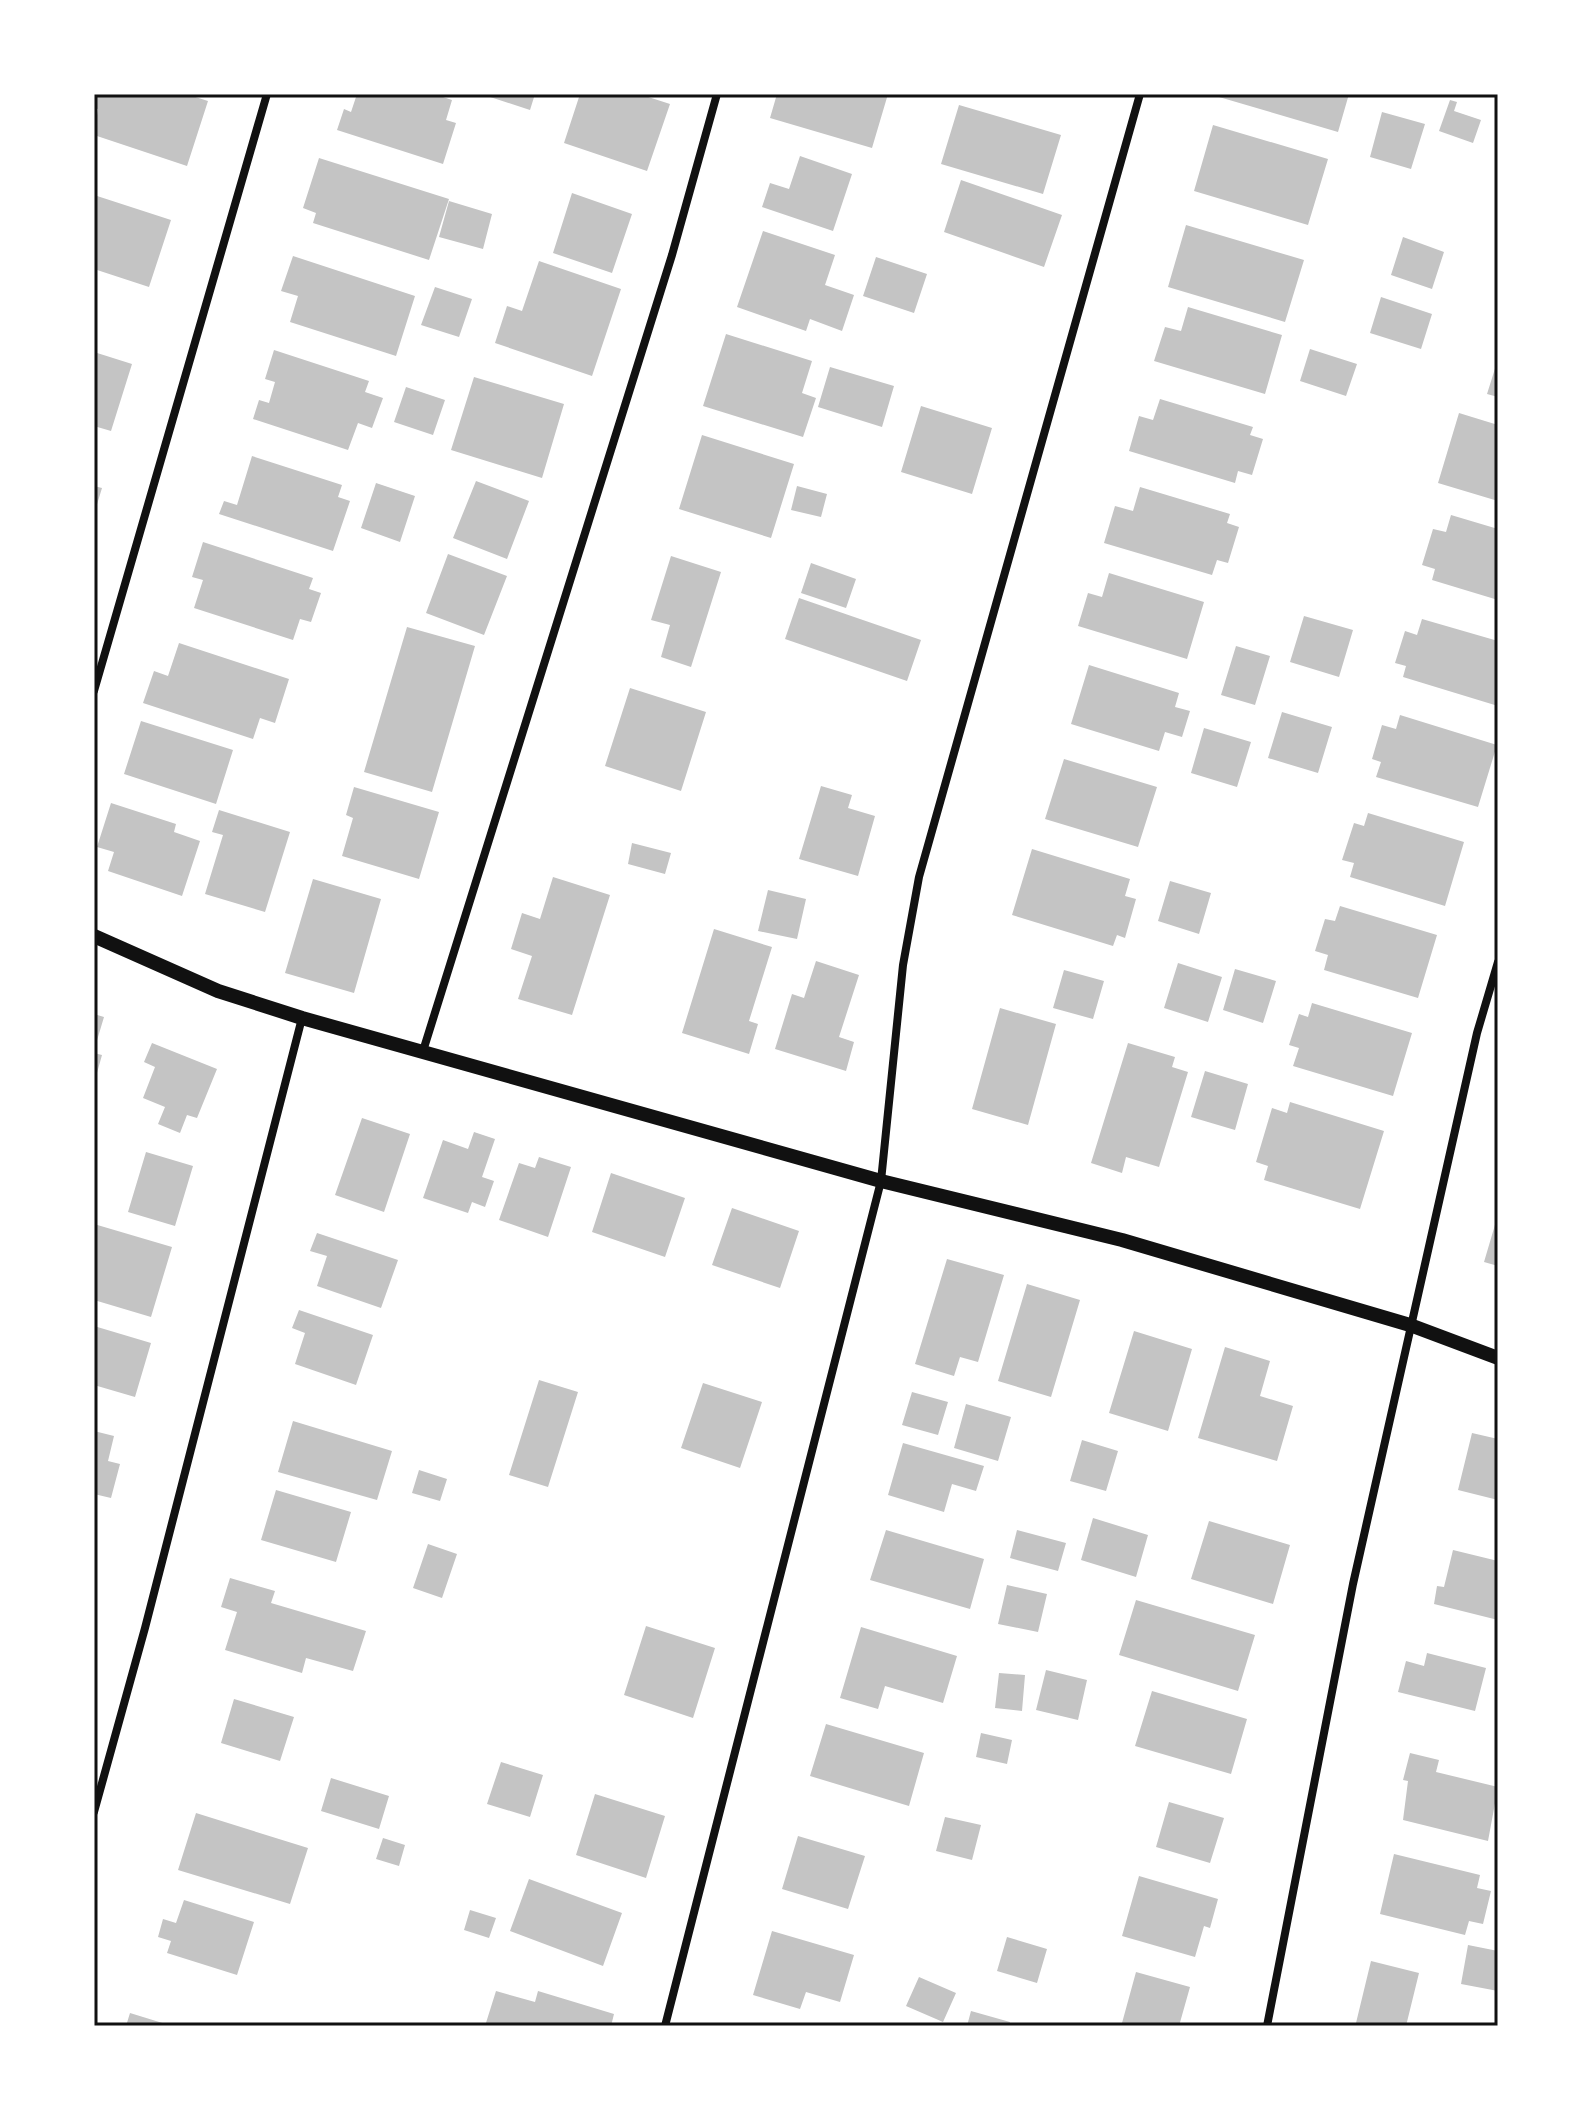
<svg xmlns="http://www.w3.org/2000/svg" width="1592" height="2120" viewBox="0 0 1592 2120" font-family="Ubuntu,sans-serif">
<rect width="100%" height="100%" fill="#fff"/>
<path fill="#c4c4c4" d="M94 94H186L208 101 187 166 94 135 98 109 94 108Z
M357 94H434L452 100 446 120 456 123 443 164 337 130 344 109 351 112Z
M481 94H535L530 110Z
M580 94H639L670 104 647 171 564 143Z
M777 94H888L872 148 770 118Z
M1220 94H1349L1338 132 1219 97Z
M1450 100 1457 102 1454 111 1481 120 1473 143 1439 131Z
M959 105 1061 135 1043 194 941 164Z
M1382 112 1425 124 1411 169 1370 157Z
M1213 125 1328 159 1308 225 1194 191Z
M800 156 852 174 833 231 762 207 770 183 789 189Z
M319 158 449 199 429 260 313 223 316 213 303 208Z
M961 180 1062 215 1044 267 944 232Z
M572 193 632 214 612 273 553 253Z
M94 195 171 220 149 287 94 269Z
M449 201 492 214 483 249 439 237Z
M1186 225 1304 260 1285 322 1168 287Z
M763 231 835 255 825 285 854 295 842 331 810 319 806 331 737 307Z
M1403 237 1444 252 1432 289 1391 275Z
M293 256 415 296 396 356 290 322 298 296 281 291Z
M876 257 927 274 914 313 863 296Z
M539 261 621 289 592 376 495 343 507 306 522 311Z
M435 287 472 299 459 337 421 325Z
M1381 297 1432 314 1421 349 1370 333Z
M1188 307 1282 335 1265 394 1154 361 1165 327 1181 331Z
M726 334 812 361 802 393 816 398 803 437 703 406Z
M1310 349 1357 364 1346 396 1300 381Z
M274 350 369 381 365 392 383 398 372 428 358 423 348 450 253 419 259 400 269 403 275 382 265 379Z
M94 352 132 364 111 431 94 426Z
M1498 359V397L1487 394Z
M830 367 894 386 882 427 818 407Z
M474 377 564 404 542 478 451 450Z
M406 387 445 400 433 435 394 422Z
M1160 399 1253 427 1250 435 1263 439 1252 475 1238 471 1235 483 1129 451 1139 416 1153 420Z
M921 406 992 428 972 494 901 472Z
M1459 413 1498 425V501L1438 483Z
M702 435 794 464 771 538 679 509Z
M252 456 342 485 338 497 350 501 333 551 219 514 224 501 237 505Z
M476 481 529 501 507 559 453 538Z
M376 483 415 496 400 542 361 528Z
M94 486 102 488 95 511H94Z
M797 486 827 494 821 517 791 510Z
M1140 487 1230 514 1227 523 1239 527 1228 563 1217 560 1212 575 1104 543 1115 506 1133 511Z
M1451 515 1498 529V600L1432 580 1435 569 1422 565 1433 529 1446 532Z
M203 542 313 578 309 589 321 593 311 622 300 619 293 640 194 608 203 580 192 577Z
M448 554 507 576 484 635 426 613Z
M671 556 721 572 691 667 661 657 670 625 651 620Z
M811 563 856 579 846 608 801 593Z
M1109 573 1204 602 1187 659 1078 626 1088 593 1102 597Z
M799 598 921 640 907 681 785 639Z
M1304 616 1353 630 1339 677 1290 662Z
M1422 619 1498 641V706L1403 677 1406 666 1395 663 1405 631 1417 635Z
M407 627 475 646 432 792 364 772Z
M179 643 289 679 275 723 260 718 253 739 143 703 154 671 168 676Z
M1236 646 1270 656 1255 705 1221 695Z
M1089 665 1179 693 1175 707 1190 711 1182 737 1165 732 1159 751 1071 724Z
M630 688 706 712 681 791 605 766Z
M1282 712 1332 727 1318 773 1268 758Z
M1400 715 1497 745 1478 807 1376 777 1381 762 1372 759 1382 725 1396 729Z
M141 721 233 750 216 804 124 774Z
M1204 728 1251 742 1237 787 1191 773Z
M1064 759 1157 787 1138 847 1045 819Z
M821 786 852 795 848 808 875 816 858 876 799 859Z
M354 787 439 812 419 879 342 856 353 818 346 815Z
M111 803 176 824 174 832 200 841 182 896 108 871 114 852 97 847Z
M219 810 290 832 265 912 205 894 223 835 212 832Z
M1368 813 1464 842 1445 906 1350 877 1354 863 1342 860 1354 823 1364 826Z
M632 843 671 853 665 874 628 864Z
M1032 849 1130 879 1125 896 1136 899 1125 938 1117 935 1113 946 1012 915Z
M553 877 610 895 572 1015 518 999 532 956 511 949 522 913 540 919Z
M313 879 381 899 354 993 285 973Z
M1170 881 1211 893 1199 934 1158 921Z
M768 890 806 899 797 939 758 931Z
M1340 906 1437 935 1418 998 1324 970 1328 955 1315 951 1325 919 1335 921Z
M714 929 772 947 749 1021 758 1024 749 1054 682 1033Z
M816 961 859 975 839 1037 854 1042 846 1071 775 1049 792 994 804 998Z
M1178 963 1222 977 1208 1022 1164 1008Z
M1235 969 1276 981 1263 1023 1223 1010Z
M1064 970 1104 981 1093 1019 1053 1008Z
M1312 1003 1412 1033 1393 1096 1293 1066 1299 1048 1289 1045 1299 1014 1308 1017Z
M1000 1008 1056 1024 1028 1125 972 1109Z
M94 1014 104 1017 95 1047H94Z
M152 1043 217 1069 197 1118 187 1115 180 1133 158 1124 165 1107 143 1098 155 1067 144 1062Z
M1128 1043 1175 1057 1172 1067 1188 1072 1159 1167 1126 1157 1122 1173 1091 1163Z
M94 1053 102 1055 95 1080 94 1079Z
M1205 1071 1248 1084 1235 1130 1191 1117Z
M1290 1102 1384 1131 1360 1209 1264 1180 1268 1166 1256 1162 1272 1108 1287 1113Z
M362 1118 410 1134 384 1212 335 1195Z
M474 1132 495 1139 482 1177 494 1181 485 1207 472 1202 468 1213 423 1198 443 1140 468 1149Z
M146 1152 193 1166 175 1226 128 1212Z
M539 1157 571 1167 548 1237 499 1220 519 1163 535 1168Z
M611 1173 685 1198 665 1257 592 1232Z
M732 1208 799 1231 780 1288 712 1265Z
M1497 1218H1498V1266L1484 1262Z
M94 1224 172 1247 151 1317 94 1300Z
M317 1233 398 1260 381 1308 317 1286 327 1256 310 1251Z
M947 1259 1004 1275 978 1362 960 1357 954 1376 915 1364Z
M1027 1284 1080 1300 1051 1397 998 1381Z
M299 1310 373 1335 356 1385 295 1364 305 1333 292 1328Z
M94 1326 151 1343 135 1397 94 1385Z
M1134 1331 1192 1349 1168 1431 1109 1413Z
M1225 1347 1270 1361 1260 1396 1293 1406 1277 1461 1198 1438Z
M539 1380 578 1392 548 1487 509 1475Z
M703 1383 762 1402 740 1468 681 1448Z
M912 1392 948 1402 938 1435 902 1425Z
M966 1404 1011 1417 998 1461 954 1448Z
M293 1421 392 1451 377 1500 278 1472Z
M94 1431 114 1436 108 1461 120 1464 111 1498 94 1494Z
M1472 1433 1498 1439V1500L1458 1490Z
M1082 1440 1118 1451 1106 1491 1070 1481Z
M903 1443 984 1466 976 1491 952 1484 944 1512 888 1495Z
M419 1470 447 1479 440 1501 412 1493Z
M276 1490 351 1512 336 1562 261 1540Z
M1093 1518 1148 1535 1136 1577 1081 1560Z
M1209 1521 1290 1545 1273 1604 1191 1579Z
M886 1530 984 1559 970 1609 870 1580Z
M1017 1530 1066 1543 1058 1571 1010 1558Z
M428 1544 457 1554 442 1598 413 1588Z
M1453 1550 1498 1561V1620L1434 1604 1437 1586 1444 1587Z
M230 1578 275 1591 271 1603 366 1631 353 1671 306 1658 302 1673 225 1650 237 1612 221 1607Z
M1007 1585 1047 1594 1038 1632 998 1624Z
M1136 1600 1255 1635 1238 1691 1119 1655Z
M646 1626 715 1648 693 1718 624 1695Z
M861 1627 957 1656 943 1703 885 1686 878 1709 840 1698Z
M1427 1653 1486 1668 1475 1711 1398 1692 1406 1661 1424 1666Z
M1046 1670 1087 1680 1078 1720 1036 1710Z
M999 1673 1025 1675 1022 1711 995 1708Z
M1152 1691 1247 1719 1231 1774 1135 1746Z
M234 1699 294 1717 280 1761 221 1743Z
M826 1724 924 1753 909 1806 810 1776Z
M981 1733 1012 1740 1007 1764 976 1757Z
M1410 1753 1439 1760 1436 1772 1498 1787 1488 1841 1403 1820 1408 1781 1403 1780Z
M501 1762 543 1775 530 1817 487 1804Z
M331 1778 389 1796 379 1829 321 1811Z
M595 1794 665 1816 646 1878 576 1855Z
M1169 1802 1224 1818 1210 1863 1156 1847Z
M196 1813 308 1848 290 1904 178 1870Z
M945 1817 981 1825 972 1860 936 1851Z
M798 1836 865 1856 848 1909 782 1889Z
M383 1838 405 1845 399 1866 376 1859Z
M1394 1854 1480 1875 1477 1888 1491 1891 1483 1924 1469 1921 1465 1935 1380 1914Z
M1139 1876 1218 1899 1210 1928 1204 1926 1195 1957 1122 1936Z
M529 1879 622 1913 603 1966 510 1931Z
M184 1900 254 1922 237 1975 167 1953 171 1941 158 1937 163 1919 176 1923Z
M470 1910 496 1918 489 1938 464 1930Z
M772 1931 854 1955 840 2002 806 1992 800 2009 753 1995Z
M1007 1937 1047 1949 1037 1983 997 1971Z
M1468 1945 1498 1951V1991L1461 1984Z
M1371 1961 1419 1973 1406 2026 1356 2023Z
M1136 1972 1190 1987 1179 2026 1122 2023Z
M919 1977 956 1993 943 2022 906 2006Z
M496 1991 535 2002 538 1991 614 2014 611 2026H485Z
M971 2011 1010 2022 1009 2026H967Z
M130 2013 169 2025V2026H126Z"/>
<g fill="none" stroke-linecap="round" stroke-linejoin="round">
<path stroke="#111" stroke-width="8" d="M94 691 267 94
M423 1051 672 255 717 94
M94 1812 145 1628 302 1018
M665 2026 881 1181 903 965 919 877 1140 94
M1267 2026 1353 1584 1477 1033 1498 962"/>
<path stroke="#111" stroke-width="14" d="M94 936 218 991 302 1018 881 1181 1122 1240 1410 1325 1498 1358"/>
</g>
<rect width="1592" height="2120" fill="none" stroke="#ffffff" stroke-width="192"/>
<rect x="96" y="96" width="1400" height="1928" fill="none" stroke="#111" stroke-width="3"/>
</svg>
